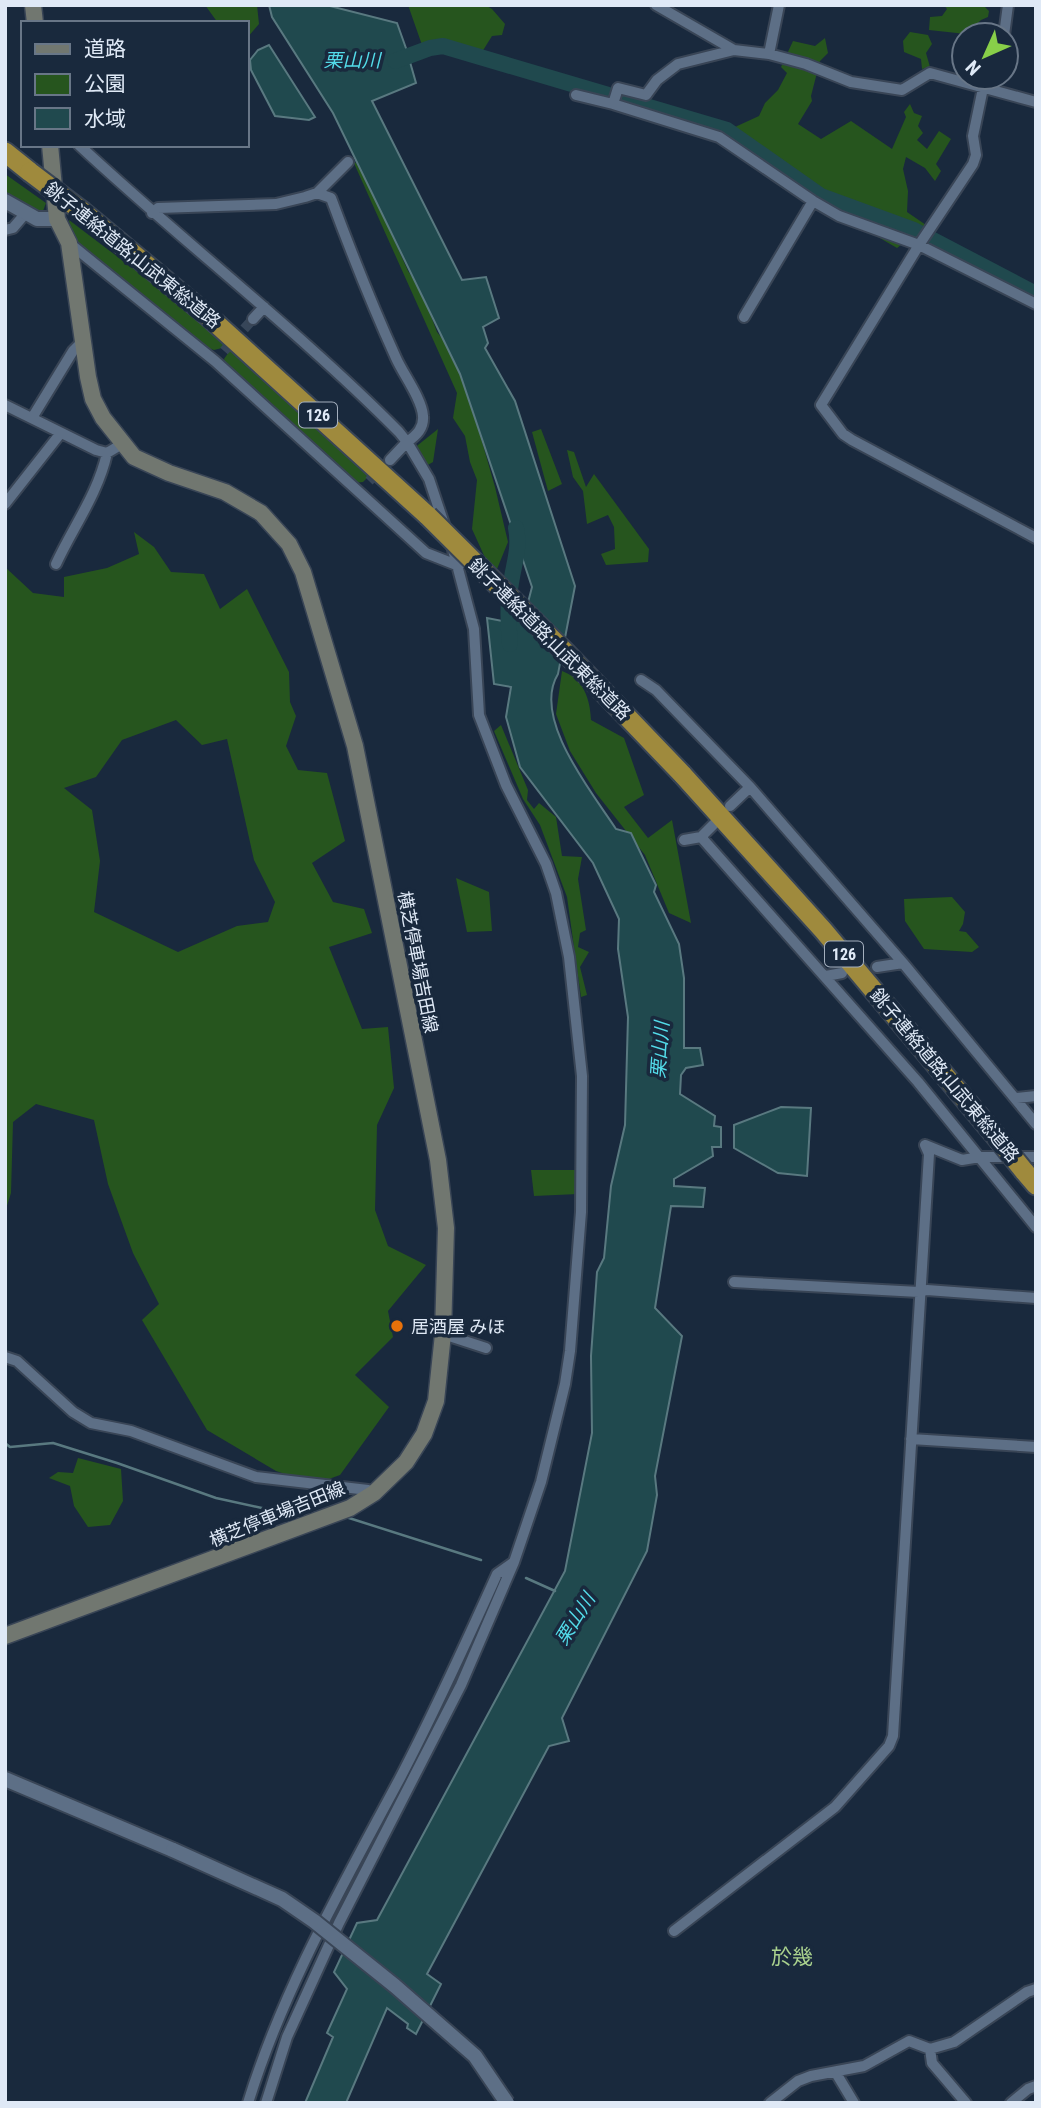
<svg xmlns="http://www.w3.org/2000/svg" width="1041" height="2108" viewBox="0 0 1041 2108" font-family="'Roboto Condensed','Noto Sans JP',sans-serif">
<rect width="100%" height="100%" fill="#19293d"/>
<path fill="#26551e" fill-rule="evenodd" d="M205 5H257L259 24 247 38V23H218Z
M408 5H485L492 9 505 24 502 35 492 36 482 52 447 44 422 45Z
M944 5H983L989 11 988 17 981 20 966 34 929 30 930 17 942 16 947 9Z
M910 32 928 35 932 44 926 53 930 67 922 69 921 59 904 52 903 41Z
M825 38 828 53 820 61 811 96 812 101 798 124 821 139 851 121 892 149 906 117 904 112 910 104 914 113 922 116 918 126 923 133 917 140 927 149 939 131 951 139 936 164 941 171 935 181 925 168 906 157 903 169 908 191 907 212 926 225 897 248 816 201 757 150 735 127 759 116 765 103 778 90 787 73 781 67 793 41 815 46Z
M353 161 356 163 368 182 408 271 421 290 437 332 453 352 467 389 495 487 508 542 497 569 487 562 472 529 477 480 470 462 465 436 453 418 457 393Z
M5 174 46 203 43 211 32 210 5 194Z
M69 220 197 317 226 343 222 348 214 350 203 346 72 240Z
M231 349 371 474 363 482 354 483 227 368 224 359Z
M438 429 433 462 426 466 413 449Z
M541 429 562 484 548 491 532 432Z
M567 450 574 452 586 487 594 474 649 549 648 562 606 565 601 554 615 549 614 527 608 515 587 524 583 491 573 477Z
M134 532 154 547 171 572 204 574 220 609 247 589 289 672 290 702 296 716 286 746 298 770 327 773 345 841 312 863 333 902 364 909 372 933 329 947 362 1029 388 1027 394 1088 377 1125 375 1210 388 1246 426 1265 388 1311 393 1337 355 1375 389 1407 340 1475 315 1484 276 1471 207 1430 142 1320 159 1304 133 1253 108 1184 94 1120 36 1104 13 1122 11 1193 5 1212V567L33 593 64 597V577L107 568 139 554ZM176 720 202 745 227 739 254 860 275 902 268 922 237 926 178 952 94 912 100 861 92 810 64 788 96 777 122 740Z
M562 671C584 679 590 699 591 720L624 738 644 795 624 807 648 838 672 820 691 923 669 913 645 855 596 793 570 751 556 714Z
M501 725 528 790 527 800 534 809 539 803 556 817 562 856 582 857 578 879 586 930 580 933 578 947 589 952 580 967 587 995 581 997 567 897 540 825 523 799 494 731Z
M456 878 489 892 492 931 467 932Z
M952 897 965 912 963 924 959 931 966 932 979 947 972 952 924 949 905 921 904 899Z
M531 1170H577L578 1194 534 1196Z
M78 1458 121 1469 123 1501 110 1525 88 1527 74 1506 70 1486 49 1478 58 1472 73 1473Z"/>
<path fill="#20494e" stroke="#597980" stroke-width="2" d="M269 5H326L397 23 407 51 414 50 416 58 410 62 416 83 372 101 462 280 486 277 499 318 483 327 488 343 485 348 515 401 575 586 558 674C531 718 592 792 616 829L631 833 656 885 654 892 679 944 684 978V1048H700L703 1065 686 1068 681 1075 680 1094 715 1116 714 1126 721 1127V1147H712L713 1156 674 1179V1186L705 1188 703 1207 671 1206 655 1308 682 1336 655 1476 657 1495 647 1551 562 1718 569 1741 549 1746 427 1974 441 1984 416 2034 407 2028 408 2024 387 2008 346 2103H305L333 2037 327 2033 347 1989 334 1972 357 1923 377 1920 565 1571 592 1433 591 1356 597 1272 604 1258 611 1186 625 1125 628 1017 618 949 619 919 593 863 520 767 506 717 511 687 494 684 487 618 512 623 525 614 532 587 460 374 333 113 272 17Z
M269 45 315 117 309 120 275 116 251 70 250 60 258 50Z
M781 1107 811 1108 807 1176 778 1173 734 1148V1125Z"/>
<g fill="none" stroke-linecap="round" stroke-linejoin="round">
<path stroke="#597980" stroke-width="2.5" d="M5 1443 10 1447 53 1443 117 1463 216 1498 271 1510 314 1508
M349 1518 481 1560
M526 1578 555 1591"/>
<path stroke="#20494e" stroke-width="16" d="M395 61 430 48 443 46 727 130 821 196 914 230 1036 294
M510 644C508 623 507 604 511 583 514 563 520 548 516 528"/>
<path stroke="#374659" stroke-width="10" stroke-dasharray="10 5" stroke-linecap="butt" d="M224 351 253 319
M369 481 390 460"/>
<defs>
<path id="minor" d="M656 5 734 50
M1004 35 1008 5
M769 54 779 5
M983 88 973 136 976 155 973 164 919 245 821 405 843 434 852 440 1036 538
M576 95 613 104 719 137 813 201 839 216 919 245 1036 304
M613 104 618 88 646 95 657 80 678 64 734 50 769 54 806 64 851 82 902 90 930 73 1036 102
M79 145C184 243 298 330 399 432L407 442 390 460
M317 193 331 198C351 252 372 305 396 358 403 374 422 399 423 416 424 428 417 435 407 442L429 479 445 527
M152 213 158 208 276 204 305 197 317 193 348 162
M5 230 13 228 25 214
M69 243 215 361 426 553 459 566
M744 317 813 201
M253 319 264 307
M5 405 96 450 107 453 122 444
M32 418 73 351 82 342
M5 504 60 434
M56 564C73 527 98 494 107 453
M641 680 656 690 750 787 903 963 1036 1124
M730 806 750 787
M701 837 918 1082 1036 1227
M684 840 701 837 714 824
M877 967 903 963
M826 976 842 973
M1017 1098 1036 1096
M925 1145 962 1160 980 1157H1036
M734 1282 919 1292 927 1290 1036 1298
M443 1334 486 1348
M5 1357 17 1361 73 1412 91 1423 131 1431 256 1477 368 1490 374 1493
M911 1439 1036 1447
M674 1931 835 1807 889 1746 893 1736 929 1154 925 1145
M930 2049 932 2063 966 2103
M836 2073 854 2103
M248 2103C283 1989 343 1885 399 1780 434 1713 466 1643 497 1574L514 1562
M266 2103 287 2037 339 1923 461 1685 514 1562 541 1482 565 1384 570 1351 581 1212 582 1076 569 957 556 893 546 864 506 785 479 715 474 629 452 546
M770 2103 798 2081 811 2076 864 2066 909 2041 930 2049 954 2042 1027 1992 1036 1989
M1011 2103 1028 2089 1036 2086"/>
<path id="tertiary" d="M5 201 37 219H57
M5 1779 173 1850"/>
<path id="secondary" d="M33 5 35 23
M5 1636 350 1508 374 1493 406 1462 424 1434 436 1401 443 1334 446 1228 438 1160 355 746 303 572 289 544 261 513 225 492 169 473 134 457 103 418 93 399 88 377 69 243 57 219 50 145"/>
<path id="motorway" d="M5 152 30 172
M83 212 208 316 428 516
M682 774 823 930 999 1140
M1024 1171 1036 1185"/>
</defs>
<use href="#minor" stroke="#394556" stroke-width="14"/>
<use href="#tertiary" stroke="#394556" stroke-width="18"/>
<use href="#secondary" stroke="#394556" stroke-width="19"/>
<use href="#motorway" stroke="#394556" stroke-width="23"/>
<use href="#minor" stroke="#5d6f86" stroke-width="10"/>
<use href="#tertiary" stroke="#5d6f86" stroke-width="14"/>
<use href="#secondary" stroke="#717770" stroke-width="16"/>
<use href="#motorway" stroke="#9f8a3d" stroke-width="19"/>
<defs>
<path id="tertiary-bridge" d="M173 1850 282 1899 314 1921 395 1986 475 2056 507 2103"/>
<path id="motorway-bridge" d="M30 172 83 212
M428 516 566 653 682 774
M999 1140 1024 1171"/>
</defs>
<use href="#tertiary-bridge" stroke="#394556" stroke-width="18" stroke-linecap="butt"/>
<use href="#motorway-bridge" stroke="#394556" stroke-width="23" stroke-linecap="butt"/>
<use href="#tertiary-bridge" stroke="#5d6f86" stroke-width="14"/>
<use href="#motorway-bridge" stroke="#9f8a3d" stroke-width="19"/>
</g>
<circle fill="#e8710a" stroke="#19293d" stroke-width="2.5" cx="397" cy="1326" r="7"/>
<g text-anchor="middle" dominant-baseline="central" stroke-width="7" stroke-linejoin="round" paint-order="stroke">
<g fill="#19293d" stroke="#a4afbe" stroke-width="2">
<rect x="299" y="402.5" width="38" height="25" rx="5"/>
<rect x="825" y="941.5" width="38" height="25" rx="5"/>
</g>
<g font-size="16" font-weight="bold" fill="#dfe9f6">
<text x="318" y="415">126</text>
<text x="844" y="954">126</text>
</g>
<g font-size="18" fill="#dfe9f6" stroke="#19293d">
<text transform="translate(133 255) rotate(39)">銚子連絡道路;山武東総道路</text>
<text transform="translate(550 639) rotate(45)">銚子連絡道路;山武東総道路</text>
<text transform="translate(418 962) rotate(79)">横芝停車場吉田線</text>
<text transform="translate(945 1075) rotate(50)">銚子連絡道路;山武東総道路</text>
<text transform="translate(277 1514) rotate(-22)">横芝停車場吉田線</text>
</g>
<g font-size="18" fill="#dfe9f6" stroke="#19293d" text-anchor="start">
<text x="411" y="1326">居酒屋 みほ</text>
</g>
<g font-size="19" font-style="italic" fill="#53dbe9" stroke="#19293d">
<text x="352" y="60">栗山川</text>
<text transform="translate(660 1050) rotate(-86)">栗山川</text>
<text transform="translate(575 1619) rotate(-58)">栗山川</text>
</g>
<g font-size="21" fill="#aad28e" stroke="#19293d">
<text x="792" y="1957">於幾</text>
</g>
</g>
<rect width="1041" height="2108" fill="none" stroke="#dfe9f6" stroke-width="14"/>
<rect x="21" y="21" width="228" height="126" fill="#19293d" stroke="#687687" stroke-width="2"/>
<rect x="35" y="44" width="35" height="10" fill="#717770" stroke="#687687" stroke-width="2"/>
<text x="84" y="56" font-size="21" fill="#dfe9f6">道路</text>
<rect x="35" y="74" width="35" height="21" fill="#26551e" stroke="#687687" stroke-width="2"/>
<text x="84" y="91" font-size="21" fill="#dfe9f6">公園</text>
<rect x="35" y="108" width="35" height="21" fill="#20494e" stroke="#687687" stroke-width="2"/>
<text x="84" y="126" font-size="21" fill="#dfe9f6">水域</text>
<g transform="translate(985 56) rotate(225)"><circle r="33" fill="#19293d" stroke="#687687" stroke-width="2"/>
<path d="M0-5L12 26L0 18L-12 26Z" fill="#88cf49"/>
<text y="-10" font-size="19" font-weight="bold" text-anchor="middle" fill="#dfe9f6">N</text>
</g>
</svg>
